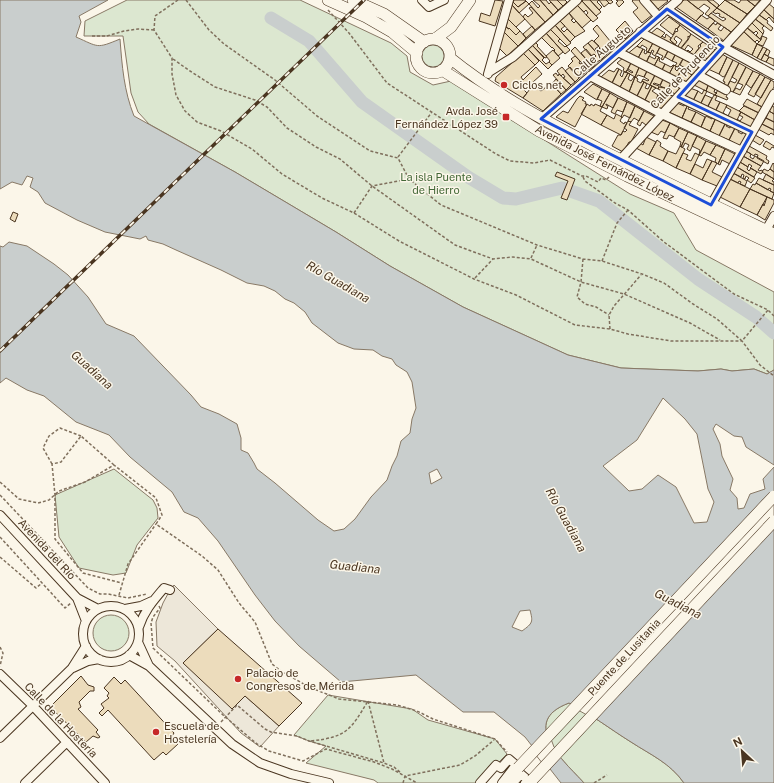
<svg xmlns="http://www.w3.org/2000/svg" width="774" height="783" viewBox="0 0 774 783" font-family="'Public Sans',sans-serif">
<rect width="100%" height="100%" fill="#fbf6e9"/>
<path fill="#dce7d0" stroke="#887966" d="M127 0H300L391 43 407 56 410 72 433 85 451 81 630 194 674 213 696 250 774 292V370L767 374 754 369 732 371 721 369 698 371 621 368 568 355 463 307 390 266 336 232 235 172 149 124 138 112 131 93 123 36H84L85 21Z
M422 56a11 11 0 1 1 22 0a11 11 0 1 1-22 0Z
M114 469 153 500 157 508 158 518 137 545 126 573 113 575 79 568 59 537 55 495Z
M93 633a18 18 0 1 1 36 0a18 18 0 1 1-36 0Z
M328 695 412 709 428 720 495 739 507 754 478 783H378L374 780 306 763 326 746 309 741 294 735Z
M569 703C591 714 610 729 631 742 651 755 670 763 684 783H584C564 761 518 722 569 703Z"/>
<path fill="#ede7d9" stroke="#887966" d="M174 585 218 629 183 663 245 696 279 726 260 747 241 733 175 661 157 646 156 622 163 603 170 590Z"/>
<path fill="#c9cecd" stroke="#887966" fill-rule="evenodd" d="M0 0H108L79 16 81 22 76 37C99 47 96 49 120 39 122 66 124 91 134 116L235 172 336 232 390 266 463 307 568 355 621 368 698 371 721 369 732 371 754 369 767 374 774 370V465L746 447 742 437 734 436 716 424 713 429 720 444 722 456 733 479 730 490 737 498 738 509 744 508 750 494 765 489 763 479 774 467V783H684C670 763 651 755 631 742 610 729 591 714 569 703 518 722 564 761 584 783H561L525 737 494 712H463L416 675 341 682 299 646 275 621 255 595 218 541 198 518 184 512 172 492 130 457 109 435 76 422 44 396 27 390 6 378 0 383V246L3 247 9 242 27 246 54 264 68 275 88 297 106 324 134 336 191 395 201 407 219 414 237 424 241 438V450L248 453 254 463 257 469 275 483 318 520 334 531 344 529 355 519 371 497 387 480 392 466 397 456 401 441 410 433 412 419 416 408 412 382 407 372 396 365 392 359 382 356 373 350 354 349 338 343 312 323 305 312 294 303 285 299 275 291 264 286 247 283 221 270 176 250 163 244 148 240 146 236 140 239 105 232 77 220 45 203 38 192 30 187 33 178 27 176 22 185 12 182 0 189ZM663 398 685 419 697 434 708 489 714 502 707 522 694 523 676 487 658 475 642 489 629 491 603 466 637 440ZM437 469 442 478 431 484 429 473ZM530 610C533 622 533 623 522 631L512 627 520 611Z"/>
<path fill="#fbf6e9" stroke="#887966" d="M774 490V527L594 719 571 706Z
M548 731 554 747 561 754 547 769 531 749Z"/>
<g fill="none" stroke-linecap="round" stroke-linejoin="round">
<path stroke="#c9cecd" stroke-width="13" d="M271 18 309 41 362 102 468 177 503 198 516 199 562 188 599 201 698 279 756 317 774 333"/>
</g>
<path fill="#ecdcbc" stroke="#4a3520" d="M495 0 503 1 495 26 479 21 481 13 490 16Z
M514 0H525L526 1 518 7 513 2Z
M533 0H540L553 15 545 22 529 4 532 1 538 8 540 6Z
M540 0H546L549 4 551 2 558 10 553 15Z
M549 0H557L563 6 558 10Z
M557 0H565L567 2 563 6Z
M583 0H590L601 12 596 16 582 1Z
M590 0H606L609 3 604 7 599 0 597 2 602 7 599 10Z
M606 0H611L613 2 610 4Z
M616 0H622L624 2 619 7 616 3 618 1Z
M633 0H639L652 15 642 23 633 12 638 8 632 1Z
M650 0H667L668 1 658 9Z
M684 0H687L704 13 696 21 676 7Z
M687 0H707L717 8 708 16 705 14 710 8 704 4 698 9Z
M707 0H713L719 5 717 8Z
M725 0H734L739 3 741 0H747L755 6 747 14Z
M725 0 747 14 740 23 717 8Z
M747 0H760L755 6Z
M526 1 529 4 519 13 512 5 513 2 518 7Z
M582 1 598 18 593 22 586 15 588 13 586 10 584 12 577 5Z
M768 3 774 8V19L763 9Z
M512 5 525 19 516 27 508 19Z
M577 5 591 20 582 28 569 13Z
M531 7 545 22 535 30 523 17 525 14 528 17 533 13 529 8Z
M717 8 740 23 731 32 708 16 711 13 723 21 726 19 723 17V18L719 16 720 14 717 13 716 14 713 12Z
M763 9 774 19V23L769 17 766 20 758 14Z
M569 13 573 19 571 20 574 23 576 21 585 31 575 37 560 21Z
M758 14 768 21 767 23 773 28 771 31 754 18Z
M701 15 707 19 710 17 715 21 708 29 696 21Z
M669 17 680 25 677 29 676 28 673 35 660 25Z
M754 18 764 26 762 28 764 31 763 34 751 22Z
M508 19 520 31 516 35 509 28V29L506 27Z
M560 21 565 26 561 29 564 32 567 29 575 37 570 42 555 25Z
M625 21 633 31 625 39 616 30Z
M751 22 763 34 760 39 756 35 758 33 756 31 754 33 746 27Z
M713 23 716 25 717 23 721 25 718 29 721 31 724 27 731 32 724 41 708 29Z
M555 25 571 43 567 46 550 29Z
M597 25 615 47 606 55 594 41 599 36 593 29Z
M680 25 691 34 689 37 688 36V39L680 49 678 46 682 40 676 36 674 39 677 42 675 45 670 40 676 31 677 32 678 30 677 29Z
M532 26 535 30 526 38 523 34Z
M506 27 509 29V28L516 35 520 31 526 38 518 46 504 32Z
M746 27 761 40 759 42 757 40 755 42 743 31Z
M657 28 665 33 658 40 649 35Z
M550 29 560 39 558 41 565 47 566 46 570 50 565 54 546 33Z
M743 31 757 44 752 55 730 45Z
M504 32 518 46 507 56 499 48Z
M546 33 563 52 558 56 554 51 555 50 552 47V48L541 37Z
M666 34 671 38 670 40 677 46 674 49 658 40 662 36 665 38Z
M691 34 703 42 698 46 699 48 692 57 685 53 688 50 690 52 693 49 688 45 683 52 679 51 688 40Z
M762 36 767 38 763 46 757 44 761 40Z
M646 37 654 41 648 52 646 51 647 48 642 45 640 48 637 46Z
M592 40 599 46 595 49 597 51 600 48 606 55 602 59 588 43Z
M654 41 661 45 655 56 652 54 654 51 652 50 651 53 648 52Z
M535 42 538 45 537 46 547 57 545 58 532 45Z
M703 42 715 50 707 59 701 54 698 60 692 57 701 46 700 45Z
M588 43 602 59 597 62 594 58 596 56 594 54 591 56 583 47Z
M757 44 763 47 757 58 752 55Z
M532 45 544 58 542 60 546 64 549 62 552 65 548 69 528 49Z
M661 45 669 49 663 60 661 59 663 56 657 53Z
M637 46 643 49 637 60 626 55Z
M575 47 593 67 588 70 571 51Z
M763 47 767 49 761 60 757 58Z
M528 49 539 61 535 65 523 53Z
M586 49 597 62 593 67 581 53Z
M643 49 645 50 644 53 646 54 647 52 651 53 645 65 637 60Z
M669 49 676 53 672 61 665 57Z
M767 49 770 51 768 56 764 54Z
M553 50 560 58 552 65 549 62 550 61 546 56Z
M523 53 535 65 521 77 523 80 536 67 542 74 524 90 527 93 523 98 495 81 496 77Z
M676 53 684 57 678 67 675 66 677 63 672 61Z
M722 54 727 57 719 74 708 69Z
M764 54 769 57 766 62 761 60Z
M575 56 580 61 579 63 580 64 582 63 588 70 579 78 568 66 573 61 571 59Z
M649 56 655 59 656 56 659 57 653 68 645 65Z
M624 57 632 61 626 72 623 71 624 68 617 63Z
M659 57 660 58 659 61 665 64 661 72 653 68Z
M684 57 691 61 687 69 680 65Z
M727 57 733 60 725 76 723 77 719 74Z
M769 57 774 59V66L766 62Z
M733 60 739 63 726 89 723 86 725 82 723 81Z
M632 61 640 65 635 77 626 72 627 70 632 73 633 72 628 69Z
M691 61 701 65 692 75 686 71Z
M739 63 746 67 733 92 726 89 730 81 735 83 737 80 732 77Z
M665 64 671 67 673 65H674L668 76 661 72Z
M640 65 648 69 644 77 638 75 636 78 635 77Z
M674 65 676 67 675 69 677 71 679 68 682 69 676 80 668 76Z
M562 67 575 82 571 85 563 78 565 77 563 74 561 76 557 71Z
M570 67 579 78 575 82 565 71Z
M746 67 753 71 740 95 733 92 736 88 740 90 743 85 738 83Z
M617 68 619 69 612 83 601 77 609 70 614 72Z
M619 69 622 71 620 75 622 77 624 72 628 73 620 87 612 83Z
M648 69 656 73 650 85 642 81 643 79 648 81 649 80 644 77Z
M686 71 692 75 684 84 676 80 680 72 684 74Z
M753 71 760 74 751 88 746 84Z
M556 73 558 76 559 74 571 85 566 90 553 75Z
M628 73 630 74 628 79 631 81 634 77H635L629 92 620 87Z
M656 73 664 77 660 85 654 83 653 84 659 86 658 89 650 85Z
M760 74 765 77 754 97 748 94Z
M635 77 638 79 637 81 641 83 642 81 644 82 637 96 629 92Z
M664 77 672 81 666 93 658 89 659 87 665 88 660 86Z
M765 77 771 80 761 98 755 94Z
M700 78 709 83 706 91 694 85Z
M556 79 566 90 561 94 552 84Z
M771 80 774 82V87L762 107 757 104Z
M672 81 682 86 675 94 670 91 668 94 666 93Z
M644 82 647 84 645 88 648 89 650 85 652 86 645 100 637 96Z
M551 83 561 94 543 111 523 98 530 89 527 88 531 84 541 91Z
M709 83 716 86 714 92 717 93 715 95 706 91Z
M593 84 602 89 597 100 584 92Z
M652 86 656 88 652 91 658 95 654 105 645 100Z
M690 88 698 91 693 101 683 96Z
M719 88 727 95 726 97 728 98 727 100 715 95Z
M602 89 610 93 602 107 600 106 602 101 597 99Z
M704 90 707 91 700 105 693 101 698 91 702 94Z
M610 93 618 98 613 108 606 104V105L608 106 607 109 602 107Z
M667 94 673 96 661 109 654 105 658 95 665 98Z
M705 95 712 98 707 108 700 105Z
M714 95 717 96 715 100 720 102 715 112 707 108Z
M580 96 584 98 582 100 586 102 585 104H587L575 127 556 117 563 111 568 113 577 99Z
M618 98 627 102 623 112 617 110 615 114 611 112Z
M747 99 762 107 759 113 743 105Z
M627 102 635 106 630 118 624 115 622 118 621 117Z
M720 102 727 105 722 115 715 112Z
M677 103 684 106 686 103 688 104 682 118 669 112Z
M587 104 590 106 591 104 594 106 595 104 602 107 600 111 607 115 601 125 581 114Z
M688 104 690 105 688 109 696 112 691 122 682 118Z
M727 105 741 112 736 122 722 115 723 113 728 116 731 110 726 107Z
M635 106 644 111 639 121 634 118 631 122 628 121Z
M744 106 759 113 755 120 739 111Z
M772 106 774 107V114L769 111Z
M644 111 654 116 646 125 642 122 640 126 637 124Z
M769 111 774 114V122L766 118Z
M696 112 705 117 701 127 691 122Z
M741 112 755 120 750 129 736 122 737 119 740 121 743 117 739 115Z
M616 114 622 117 620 121 624 124 625 122 627 123 621 135 601 125 607 115 614 119Z
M706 116 712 119 714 116 716 117 710 131 701 127Z
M716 118 722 123 723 120 726 122 719 136 710 131Z
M766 118 774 122V130L762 124Z
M662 120 670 123 665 133 661 131 658 135 651 132Z
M628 121 631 122 629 125 638 129 631 142H629L623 152 612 146 618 135H621L623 131 625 132 627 130 624 128Z
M726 122 728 123 726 126 730 128 731 124 736 126 729 140 719 136Z
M670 123 679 128 674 137 669 135 667 139 663 138Z
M762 124 774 130V135L771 133 769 135 758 129Z
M736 126 740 128 738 132 742 134 744 130 748 132 740 146 729 140Z
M679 128 688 132 681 147 680 146 681 142 674 138Z
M688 132 697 136 690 151 687 149 689 145 685 143 683 147H681Z
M755 135 764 140 760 145 752 140Z
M697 136 706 141 699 155 700 150 692 146Z
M646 137 656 142 649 155 636 148 640 143 643 145Z
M657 140 661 143 660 146 668 151 663 161 649 155Z
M706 141 716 145 710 155 704 152 701 156 699 155Z
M766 141 774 146V148L772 147 770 150 763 146Z
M716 145 725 149 718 164 715 162 716 158 710 155Z
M680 146 685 149 676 168 663 161 668 151 676 154Z
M749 146 767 156 766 159 769 161 768 164 757 158 758 155 755 154 754 156 746 151Z
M725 149 735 154 730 164 722 160 720 165 718 164Z
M746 151 751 154 750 157 753 159 755 156 764 161 761 166 743 156Z
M683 153 688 155 686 159 691 161 695 153 699 155 690 174 676 168Z
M743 156 761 166 758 170 760 171 761 170 763 171 761 174 750 168 752 166 749 164 748 167 740 162Z
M707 159 712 161 702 180 690 174 695 164 703 168Z
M712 161 717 163 712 172 722 177 717 186 702 180Z
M740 162 748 167 747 169 749 171 751 168 757 172 754 177 737 167Z
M773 163 774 164V172L770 169Z
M737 167 755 178 751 183 747 180 749 178 746 176 745 179 743 178 744 175 742 174 741 177 733 173Z
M764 169 768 171 770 169 774 172V179L762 172Z
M557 172 575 179 567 200 561 198 568 181 555 176Z
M733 173 747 181 745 186 740 184 741 182 739 181 738 183 730 179Z
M766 174 774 179 772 181 774 182V185L763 180Z
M759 178 774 185V193L770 191 771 189 769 188 768 190 756 183Z
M730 179 750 189 740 207 720 197Z
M756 183 774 193 772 199 750 189 753 184 755 185Z
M750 189 767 197 757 215 740 207Z
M767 197 774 200V203L765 220 757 215 763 204 764 206Z
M13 212 18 214 15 222 10 219Z
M218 629 302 703 279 726 245 696 232 709 183 663Z
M81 676 88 685 94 687V691H90L79 702 81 707 78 709 98 730 96 732 100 737 98 738 93 736 86 742 50 707Z
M114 677 121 684 125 680 174 733 172 736 178 744 166 755 163 752 154 760 108 710 102 716 99 713 104 708 101 704 109 698 107 696 109 693 104 688Z"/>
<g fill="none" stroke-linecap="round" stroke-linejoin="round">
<defs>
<path id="minor" d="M422 0 429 7 444 0
M644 0 658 16
M667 9 723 47 774 75
M640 32 706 66
M618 52 687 87
M489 72 513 57 577 0
M488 74 509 0
M698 75 726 90
M590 76 662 114 742 151
M678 97 752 132
M541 119 678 0
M620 160 767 0
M711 205 774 94
M766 230 774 216
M0 515 77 598 98 609
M77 598 86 621
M83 634a28 28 0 1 1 56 0a28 28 0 1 1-56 0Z
M125 609 141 606 152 601
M139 627C144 611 153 601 164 588L170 590
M138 642 149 666
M129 655 149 666 232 744 260 763 291 774 329 783
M73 668 88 661 99 659
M0 674 33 706 105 783
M0 738 72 668 86 646
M25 783 67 742
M480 783 496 765 501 768 509 759 516 765 502 783
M513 783 521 774 528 780 525 783"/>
<path id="major" d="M328 0 366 17 392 32 417 53
M353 0 384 14 424 42
M435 39 451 27 470 0
M416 56a17 17 0 1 1 34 0a17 17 0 1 1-34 0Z
M450 58C497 96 551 124 605 152 661 180 717 207 774 234
M442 70 539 131 627 176 774 245
M507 783 518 768"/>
</defs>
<use href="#minor" stroke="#4a3520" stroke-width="10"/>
<use href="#major" stroke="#4a3520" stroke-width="12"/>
<path stroke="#7f6f5c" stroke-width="1.5" stroke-dasharray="3 2" stroke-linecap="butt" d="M178 0 155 16 154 30 172 58V74L176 95 185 111 197 122 221 131 252 149 282 174 322 198 354 213 399 241 474 279 516 295 575 325 610 329 628 334 671 341H742L760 365 774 376
M186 0 209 30 224 44 275 80 317 116 370 151 398 158 409 179 441 205 537 245 583 259 602 261 642 274 664 283 693 304 717 319 742 341 768 310
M328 10 349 33 387 83 496 154 510 161 534 163 550 160 582 176H586L598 182 601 178 606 180 609 177
M92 36H107L124 31 138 29 154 30
M173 59 190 71 215 87 255 100 267 107 287 128 316 147 340 159 372 186 455 245 493 259 513 257 531 259 581 282 624 294 690 323 720 340
M398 157 432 112
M583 177 585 181 615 203 628 210 664 242 734 294 768 310 774 316
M354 213 372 186 409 179
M531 258 537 245
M583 259 581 282 577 297 585 304 596 307 609 315
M602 261 617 223 628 210
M475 278 493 259
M610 329 609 315 614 306 641 275
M52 464 43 448 49 436 60 428 81 436
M114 465 81 436 61 462 52 464 55 495V539L83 573 122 583
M0 482 19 499 38 503 49 500 59 491 85 482 114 465 156 498 162 515 156 524 202 556 218 570 239 603 255 622 272 664 281 671 309 687 339 699 397 705 417 711 433 719 495 739 507 752
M0 495 88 588 100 594H108L128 598 147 594
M0 537 65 608 71 603
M0 557 36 588 42 583
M119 595 128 564 156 524
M159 606 160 608 153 617 151 623 153 648 223 715 257 744 269 751 303 761 326 749 374 762 392 769 417 783
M0 647 3 653 0 666
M368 701 384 763
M221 722 237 705 265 729 271 732 297 736 309 741 384 763 394 767 401 773
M311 741C346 737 350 731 368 701
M403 783 405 776 460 765 475 756 494 740
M594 783 607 775"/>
<use href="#minor" stroke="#fbf6e9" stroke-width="8"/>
<use href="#major" stroke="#fbf6e9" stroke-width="11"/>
<defs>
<path id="rail" d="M0 351 364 0"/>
</defs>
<use href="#rail" stroke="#4a3520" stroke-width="3.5"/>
<use href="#rail" stroke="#fbf6e9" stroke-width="2" stroke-dasharray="6" stroke-linecap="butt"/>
<defs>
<path id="major-bridge" d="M518 768 774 496
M532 780 774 521"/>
</defs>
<use href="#major-bridge" stroke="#4a3520" stroke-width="12" stroke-linecap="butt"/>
<use href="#major-bridge" stroke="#fbf6e9" stroke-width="11"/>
</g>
<path fill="none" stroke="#1d4ed8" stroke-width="3" stroke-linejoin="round" d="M667 9 723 47 678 97 752 132 711 205 541 119Z"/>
<g fill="#c62828" stroke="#fbf6e9" stroke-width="1.5">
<circle cx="504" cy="85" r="4"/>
<rect x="502" y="113" width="8" height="8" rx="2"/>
<circle cx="238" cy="679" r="4"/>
<circle cx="156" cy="732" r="4"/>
</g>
<g text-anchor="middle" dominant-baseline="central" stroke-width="3" stroke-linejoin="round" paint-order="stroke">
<g font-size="11" fill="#4a3520" stroke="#fbf6e9">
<text transform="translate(602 51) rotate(-41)">Calle Augusto</text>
<text transform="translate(685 72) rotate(-47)">Calle de Prudencio</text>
<text transform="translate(605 163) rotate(27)">Avenida José Fernández López</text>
<text transform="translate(47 549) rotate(47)">Avenida del Río</text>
<text transform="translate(624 657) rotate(-47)">Puente de Lusitania</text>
<text transform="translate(61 720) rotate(46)">Calle de la Hostería</text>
</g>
<g font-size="11" fill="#4a3520" stroke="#fbf6e9" text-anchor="start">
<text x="512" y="85">Ciclos net</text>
<text x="498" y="111" text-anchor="end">Avda. José<tspan x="498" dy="13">Fernández López 39</tspan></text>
<text x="246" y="673">Palacio de<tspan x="246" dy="13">Congresos de Mérida</tspan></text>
<text x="164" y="726">Escuela de<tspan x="164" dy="13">Hostelería</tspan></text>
</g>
<g font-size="11" fill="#436837" stroke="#fbf6e9">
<text x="436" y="177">La isla Puente<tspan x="436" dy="13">de Hierro</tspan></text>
</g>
<g font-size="12" font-style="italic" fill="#4a3520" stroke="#fbf6e9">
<text transform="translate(338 282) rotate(30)">Río Guadiana</text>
<text transform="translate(92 370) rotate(42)">Guadiana</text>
<text transform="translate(566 520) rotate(61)">Río Guadiana</text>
<text transform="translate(355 567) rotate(6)">Guadiana</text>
<text transform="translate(678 604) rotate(27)">Guadiana</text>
</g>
</g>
<g transform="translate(742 751) rotate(334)" stroke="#fbf6e9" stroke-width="3" paint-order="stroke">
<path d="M0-3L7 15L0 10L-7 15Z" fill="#4a3520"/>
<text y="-6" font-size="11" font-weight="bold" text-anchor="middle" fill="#4a3520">N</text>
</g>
</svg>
